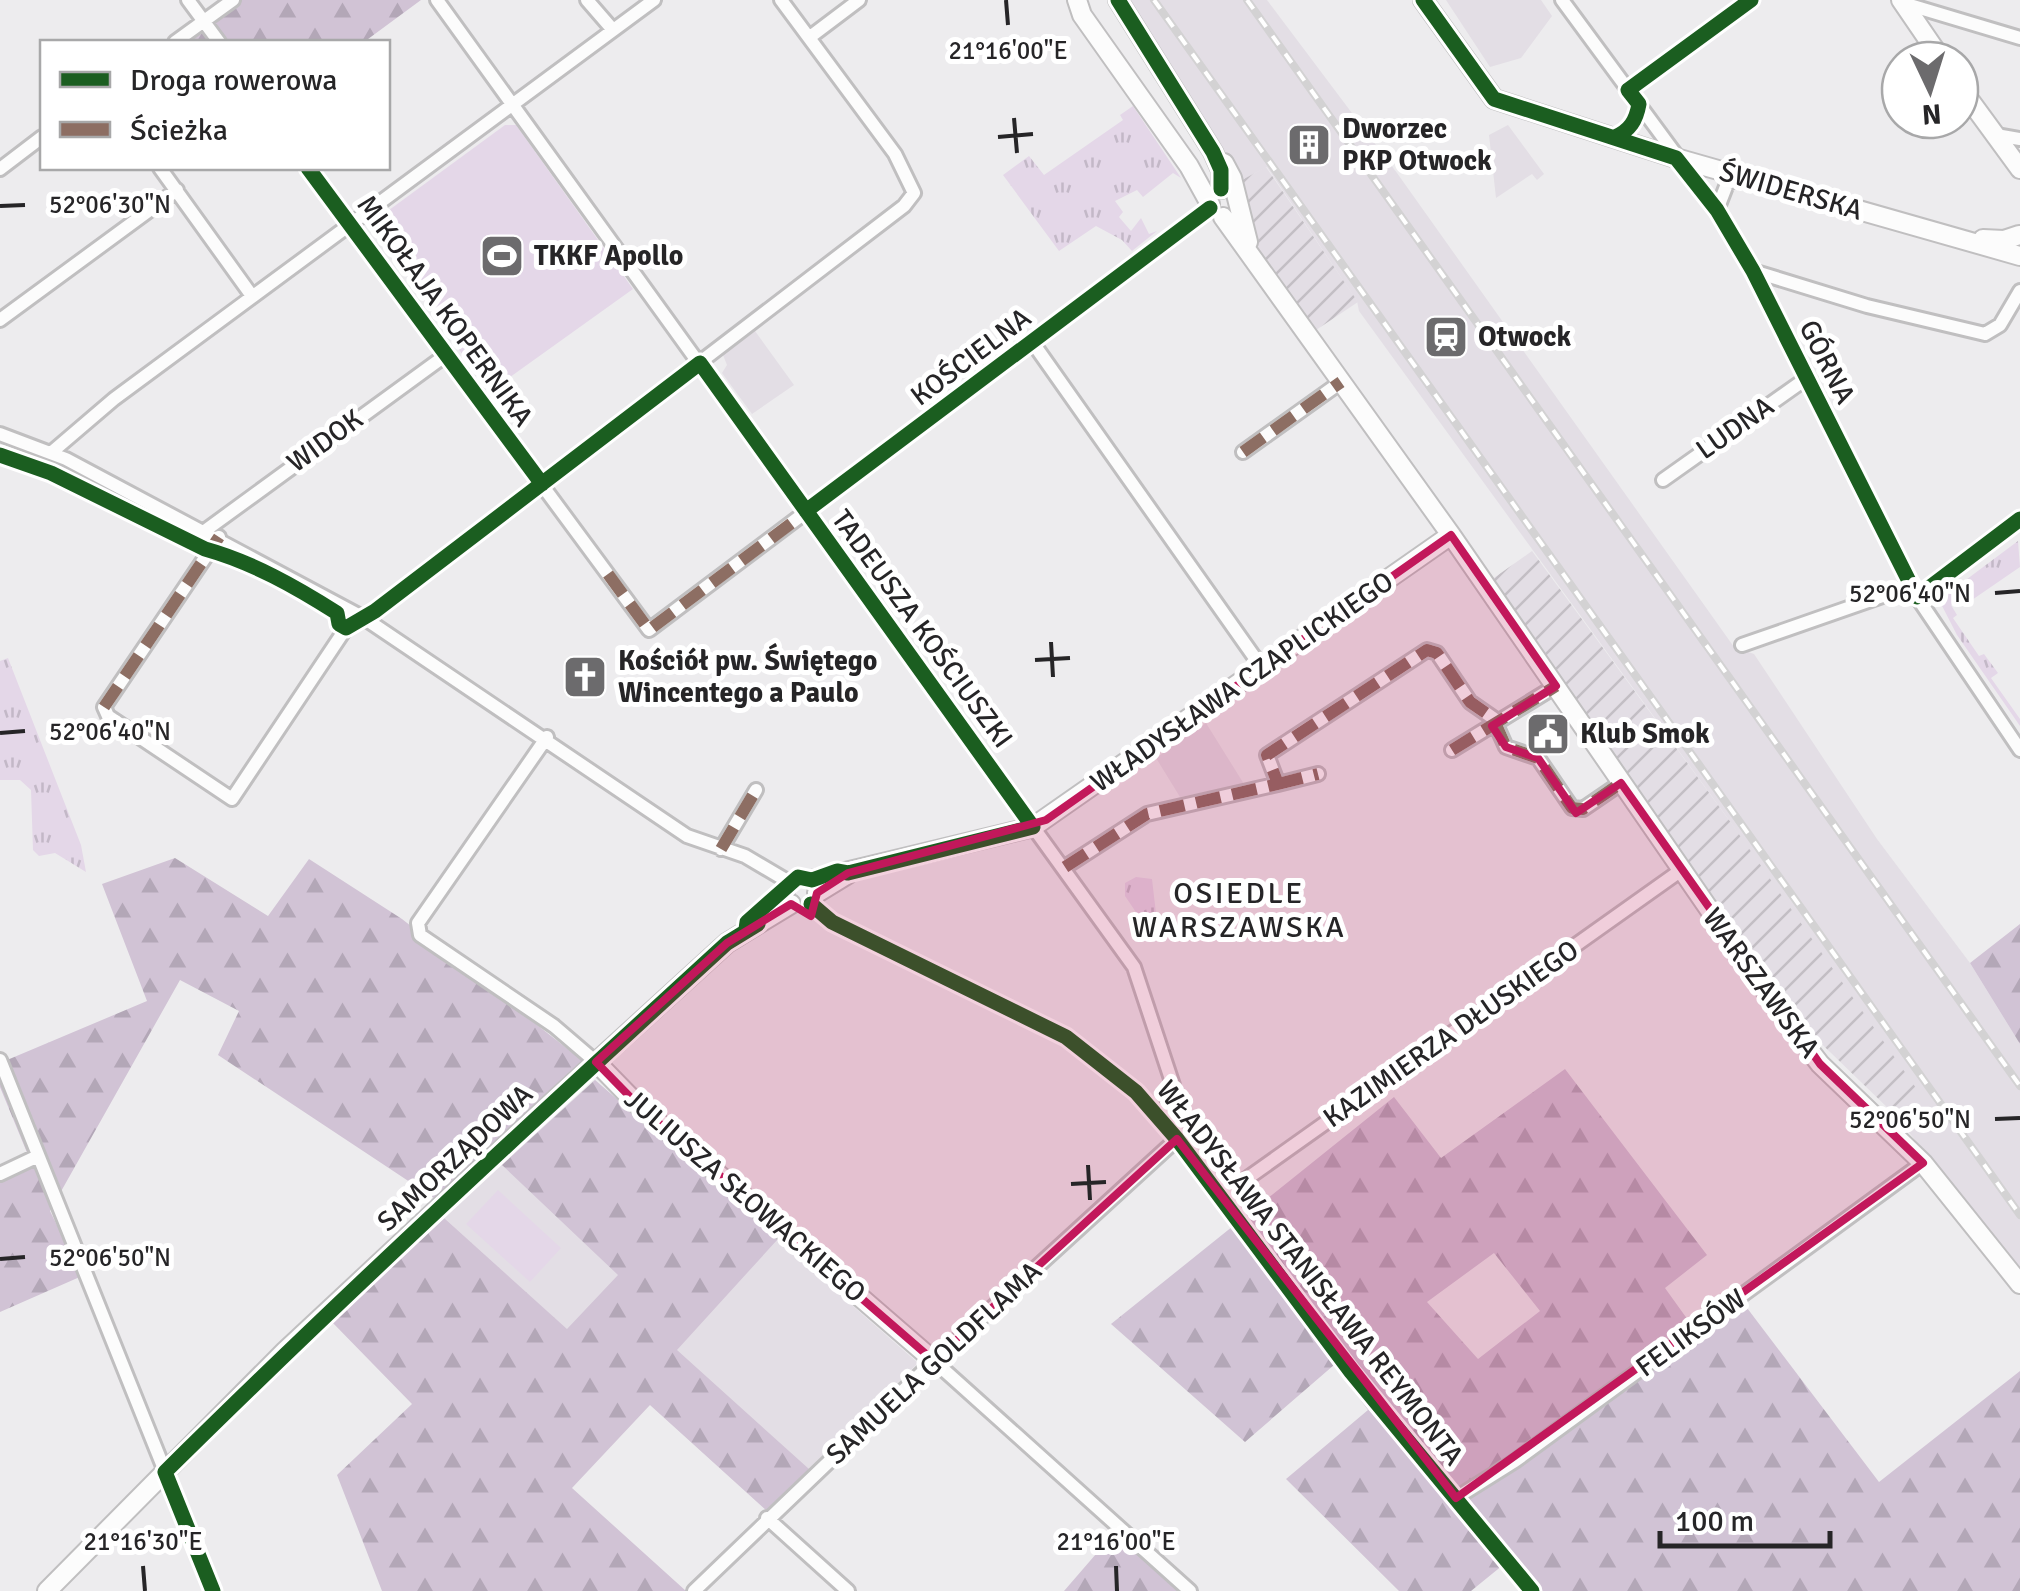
<svg xmlns="http://www.w3.org/2000/svg" width="2020" height="1591" viewBox="0 0 2020 1591" font-family="Signika,sans-serif">
<defs>
<pattern id="industrial-furrows" width="10" height="10" patternUnits="userSpaceOnUse" patternTransform="scale(2.5)"><rect width="10" height="10" fill="#e3dee5"/><path d="M-1 1l2-2M0 10L10 0M9 11l2-2" fill="none" stroke="#c3bec4"/></pattern>
<pattern id="grass-tufts" width="24" height="20" patternUnits="userSpaceOnUse" patternTransform="scale(2.5)"><rect width="24" height="20" fill="#e4d7e8"/><path d="M3 7l-1-3M5 7V3M7 7l1-3M15 17l-1-3M17 17v-4M19 17l1-3" fill="none" stroke="#c3b8c7"/></pattern>
<pattern id="forest-firs" width="22" height="20" patternUnits="userSpaceOnUse" patternTransform="scale(2.5)"><rect width="22" height="20" fill="#d1c3d5"/><path d="M5 1l3.5 6h-7zM16 11l3.5 6h-7z" fill="#b3a7b7"/></pattern>
</defs>
<rect width="100%" height="100%" fill="#edecee"/>
<path fill="#e3dee5" d="M1130 0H1267L1397 173 1734 647 1754 654 1877 839 1970 963 2020 1044V1267L1892 1112 1915 1104 1729 820 1359 311 1357 301 1267 167 1242 180Z
M1446 0H1541L1552 16 1521 58 1490 67Z
M1508 125 1544 174 1537 180 1532 174 1496 198 1489 135Z
M755 331 794 385 752 414 722 373 727 365 723 355Z
M1206 723 1244 784 1180 797 1156 758Z
M595 1080 918 1363 766 1510 443 1217Z"/>
<path fill="url(#industrial-furrows)" d="M1266 167 1358 302 1313 332 1256 251 1242 180Z
M1532 551 1729 820 1916 1088V1104L1892 1112 1799 1022 1677 858 1491 580Z"/>
<path fill="url(#grass-tufts)" d="M1133 106 1181 178 1173 173 1143 197 1137 190 1115 201 1123 212 1119 217 1131 231 1141 218 1149 234 1157 231 1132 251 1122 240 1096 226 1059 251 1003 175 1029 156 1044 175 1123 120 1120 115Z
M2018 541 2020 567 1969 602 1964 596 1951 605 1957 615 1953 618 1979 656 1984 654 1998 673 1991 678 2020 719V726L1957 635 1939 600Z
M8 658 81 845 86 872 55 853 39 856 33 850 31 790 20 780H0V661Z
M1136 877 1152 879 1157 922 1144 924 1125 896V883Z"/>
<path fill="url(#forest-firs)" fill-rule="evenodd" d="M241 0H421L364 42H184Z
M175 858 268 916 309 859 402 919 583 1061 434 1198 218 1055 239 1011 180 980 50 1211 82 1276 0 1312V1168L28 1155 0 1087V1063L147 1001 102 884Z
M2020 924V1044L1970 963Z
M1565 1069 1707 1255 1665 1288 1693 1327 1738 1296 1879 1482 2020 1371V1591H1528L1503 1565 1471 1591H1399L1286 1479 1368 1410 1334 1365 1245 1442 1111 1324 1394 1097 1441 1158ZM1494 1253 1540 1311 1478 1359 1427 1302Z
M595 1080 778 1239 677 1350 809 1469 766 1510 650 1405 572 1488 686 1591H382L337 1475 412 1404 331 1321 443 1217 567 1329 618 1275 502 1165Z
M1115 1532 1181 1591H1064Z"/>
<path fill="#e4d7e8" d="M505 125H516L633 289 489 392 370 224Z
M498 1190 561 1248 530 1282 466 1224Z"/>
<g fill="none" stroke-linecap="round" stroke-linejoin="round">
<defs>
<path id="street" d="M188 0 219 42
M437 0 1134 967 1173 1085 1172 1099 1160 1116
M587 0 613 30
M1562 0 1721 216 1772 307 1917 597 2020 750
M1903 3 2020 38
M810 37 859 0
M175 42 233 0
M1628 90 1751 0
M1996 135 2020 139
M1615 137 1633 123 1639 104
M160 168 252 296
M308 168 649 630 1210 208
M0 169 42 137
M1717 210 1727 184 1741 176
M1753 271 1867 306 1985 334 2000 325 2020 291
M0 320 177 190
M1033 343 1262 668
M0 434 66 459 364 618 687 836 745 856 789 882
M52 452 114 399 654 0
M1243 452 1341 382
M1663 480 1807 378
M206 530 446 355
M219 537 104 707 108 716 232 799 346 628 375 611 904 206 914 193 895 154 781 0
M1917 597 2020 519
M1742 645 1911 586
M547 737 418 923 420 935 554 1026 596 1062
M1452 750 1556 686
M1278 784 1318 774
M721 849 756 790
M1065 867 1147 814 1278 784 1267 755 1427 650 1437 653 1470 702 1493 718 1506 747 1538 758 1572 808 1583 809 1621 783
M811 904 832 922 1066 1037 1136 1092 1177 1139 1351 1372 1532 1591
M0 1060 213 1591
M0 1174 38 1156
M1221 1197 1680 871
M934 1361 1190 1591
M1456 1498 1515 1461 1923 1163
M767 1518 848 1591
M694 1591 934 1361 1177 1139"/>
<path id="secondary" d="M1077 0 1082 15 1189 166 1210 204
M1118 0 1213 152 1221 170V189
M1423 0 1494 99 1676 158 2020 256
M1901 0 1942 60
M1960 87 2020 169
M1224 163 1232 178 1248 242
M1223 217 1451 535 1780 1012 1820 1064 1923 1163 2020 1284
M1983 239 2004 240 2019 235
M812 880 1033 827 1451 535
M817 893 848 874
M757 914 785 891
M596 1062 637 1104 934 1361
M47 1591 285 1351 548 1106 727 943 791 904"/>
</defs>
<use href="#street" stroke="#c0bfc0" stroke-width="18"/>
<use href="#secondary" stroke="#c0bfc0" stroke-width="22"/>
<use href="#street" stroke="#fcfcfc" stroke-width="12"/>
<use href="#secondary" stroke="#fcfcfc" stroke-width="18"/>
<defs>
<path id="rail" d="M1154 0 2020 1215
M1247 0 2020 1086"/>
</defs>
<use href="#rail" stroke="#d3d2d3" stroke-width="8"/>
<use href="#rail" stroke="#fff" stroke-width="4" stroke-dasharray="11" stroke-linecap="butt"/>
<path stroke="#8d6e63" stroke-width="12" stroke-dasharray="25 12" stroke-linecap="butt" d="M1243 452 1341 382
M608 574 649 630 813 507
M104 707 219 537
M1452 750 1556 686
M1278 784 1318 774
M721 849 756 790
M1065 867 1147 814 1278 784 1267 755 1427 650 1437 653 1470 702 1493 718 1506 747 1538 758 1572 808 1583 809 1621 783"/>
<defs>
<path id="cycleway" d="M1118 0 1213 152 1221 170V189
M1423 0 1494 99 1676 158 1717 210 1753 271 1917 597 2020 519
M1615 137C1630 130 1636 121 1639 104L1628 90 1751 0
M308 168 542 484
M0 455 51 473 205 549C252 562 296 587 337 613L339 624 346 628 375 611 700 363 1033 827 848 873 837 871 812 880 798 877 747 922 746 929
M806 511 1210 208
M811 904 832 922 1066 1037 1136 1092 1177 1139 1351 1372 1532 1591
M213 1591 165 1472C348 1291 537 1117 727 943L758 924"/>
</defs>
<use href="#cycleway" stroke="#fff" stroke-width="21"/>
<use href="#cycleway" stroke="#1b5e20" stroke-width="15"/>
</g>
<path fill="#c2185b" fill-opacity="0.2" stroke="#c2185b" stroke-width="8" stroke-linejoin="round" d="M1451 535 1556 686 1492 726 1506 747 1538 758 1576 813 1621 783 1820 1064 1923 1163 1456 1498 1177 1139 934 1361 637 1104 596 1062 727 943 791 904 811 916 817 893 848 873 1046 820Z"/>
<path fill="none" stroke="#262527" stroke-width="4" d="M1006 0 1008 25M1014 118 1017 153M998 137 1033 134M0 206 25 205M1995 593 2020 591M1051 642 1053 677M1035 660 1070 658M0 733 25 731M1995 1119 2020 1118M1088 1165 1090 1200M1071 1184 1106 1182M0 1259 25 1257M143 1566 145 1591M1116 1566 1117 1591"/>
<defs>
<symbol id="building-square" viewBox="-11 -11 22 22"><rect x="-9" y="-9" width="18" height="18" rx="4" fill="#6c6b6d" stroke="#fff"/><path d="M-4-6H4V6H1V3H-1V6H-4ZM-2.5-4.3h1.7v1.8h-1.7ZM.8-4.3h1.7v1.8H.8ZM-2.5-1h1.7V.8h-1.7ZM.8-1h1.7V.8H.8Z" fill="#fff"/></symbol>
<symbol id="stadium-square" viewBox="-11 -11 22 22"><rect x="-9" y="-9" width="18" height="18" rx="4" fill="#6c6b6d" stroke="#fff"/><path d="M0-5a6.5 5 0 1 0 0 10a6.5 5 0 1 0 0-10ZM-3.5-1.8h7v3.6h-7Z" fill="#fff"/></symbol>
<symbol id="station-square" viewBox="-11 -11 22 22"><rect x="-9" y="-9" width="18" height="18" rx="4" fill="#6c6b6d" stroke="#fff"/><path d="M-3-6H3Q5-6 5-4V2Q5 4 3 4L4.5 6H3L1.5 4h-3L-3 6H-4.5L-3 4Q-5 4-5 2V-4Q-5-6-3-6ZM-3.5-4v3h7v-3ZM-3.5 1v1.5H-2V1ZM2 1v1.5H3.5V1Z" fill="#fff"/></symbol>
<symbol id="church-square" viewBox="-11 -11 22 22"><rect x="-9" y="-9" width="18" height="18" rx="4" fill="#6c6b6d" stroke="#fff"/><path d="M-1.2-6h2.4v3.5h3.3v2.4h-3.3V6h-2.4V-.1h-3.3v-2.4h3.3Z" fill="#fff"/></symbol>
<symbol id="civic-square" viewBox="-11 -11 22 22"><rect x="-9" y="-9" width="18" height="18" rx="4" fill="#6c6b6d" stroke="#fff"/><path d="M-.6-6.5H3V-4.5H.6V-3L4-1V1h2V6H-6V1h2V-1L-.6-3ZM-1.2 2.5V6h2.4V2.5Z" fill="#fff"/></symbol>
</defs>
<g fill-rule="evenodd">
<use href="#building-square" x="1284" y="120" width="50" height="50"/>
<use href="#stadium-square" x="477" y="231" width="50" height="50"/>
<use href="#station-square" x="1421" y="312" width="50" height="50"/>
<use href="#church-square" x="560" y="652" width="50" height="50"/>
<use href="#civic-square" x="1523" y="709" width="50" height="50"/>
</g>
<g text-anchor="middle" dominant-baseline="central" stroke-width="10" stroke-linejoin="round" paint-order="stroke">
<g font-size="28" font-weight="bold" fill="#262527" stroke="#fff" text-anchor="start">
<text x="1342" y="129">Dworzec<tspan x="1342" dy="32">PKP Otwock</tspan></text>
<text x="534" y="256">TKKF Apollo</text>
<text x="1478" y="337">Otwock</text>
<text x="618" y="661">Kościół pw. Świętego<tspan x="618" dy="32">Wincentego a Paulo</tspan></text>
<text x="1580" y="734">Klub Smok</text>
</g>
<g font-size="28" fill="#262527" stroke="#fff">
<text transform="translate(1791 191) rotate(16)">ŚWIDERSKA</text>
<text transform="translate(445 311) rotate(54)">MIKOŁAJA KOPERNIKA</text>
<text transform="translate(971 357) rotate(-37)">KOŚCIELNA</text>
<text transform="translate(1827 362) rotate(63)">GÓRNA</text>
<text transform="translate(1735 428) rotate(-35)">LUDNA</text>
<text transform="translate(325 441) rotate(-36)">WIDOK</text>
<text transform="translate(922 629) rotate(54)">TADEUSZA KOŚCIUSZKI</text>
<text transform="translate(1242 682) rotate(-35)">WŁADYSŁAWA CZAPLICKIEGO</text>
<text transform="translate(1761 983) rotate(54)">WARSZAWSKA</text>
<text transform="translate(1451 1034) rotate(-35)">KAZIMIERZA DŁUSKIEGO</text>
<text transform="translate(455 1158) rotate(-43)">SAMORZĄDOWA</text>
<text transform="translate(745 1196) rotate(41)">JULIUSZA SŁOWACKIEGO</text>
<text transform="translate(1310 1273) rotate(52)">WŁADYSŁAWA STANISŁAWA REYMONTA</text>
<text transform="translate(1691 1333) rotate(-36)">FELIKSÓW</text>
<text transform="translate(934 1363) rotate(-43)">SAMUELA GOLDFLAMA</text>
</g>
<g font-size="30" letter-spacing="2.5" fill="#262527" stroke="#fff">
<text x="1239" y="893">OSIEDLE<tspan x="1239" dy="34">WARSZAWSKA</tspan></text>
</g>
</g>
<g font-size="25" text-anchor="middle" fill="#262527" stroke="#fff" stroke-width="10" stroke-linejoin="round" paint-order="stroke">
<text x="1008" y="59">21°16'00"E</text>
<text x="110" y="213">52°06'30"N</text>
<text x="1910" y="602">52°06'40"N</text>
<text x="110" y="740">52°06'40"N</text>
<text x="1910" y="1128">52°06'50"N</text>
<text x="110" y="1266">52°06'50"N</text>
<text x="143" y="1550">21°16'30"E</text>
<text x="1116" y="1550">21°16'00"E</text>
</g>
<rect x="40" y="40" width="350" height="130" fill="#ffffff" stroke="#a8a8a9" stroke-width="2.5"/>
<rect x="60" y="72" width="50" height="15" fill="#1b5e20" stroke="#a8a8a9" stroke-width="2.5"/>
<text x="130" y="90" font-size="30" fill="#262527">Droga rowerowa</text>
<rect x="60" y="122" width="50" height="15" fill="#8d6e63" stroke="#a8a8a9" stroke-width="2.5"/>
<text x="130" y="140" font-size="30" fill="#262527">Ścieżka</text>
<g transform="translate(1930 90) rotate(176)"><circle r="48" fill="#ffffff" stroke="#a8a8a9" stroke-width="2.5"/>
<path d="M0-8L18 38L0 25L-18 38Z" fill="#6c6b6d"/>
<text y="-15" font-size="28" font-weight="bold" text-anchor="middle" fill="#262527">N</text>
</g>
<path d="M1660 1531v15h170v-15" fill="none" stroke="#262527" stroke-width="5"/>
<text x="1675" y="1531" font-size="30" fill="#262527" stroke="#ffffff" stroke-width="8" paint-order="stroke">100 m</text>
</svg>
